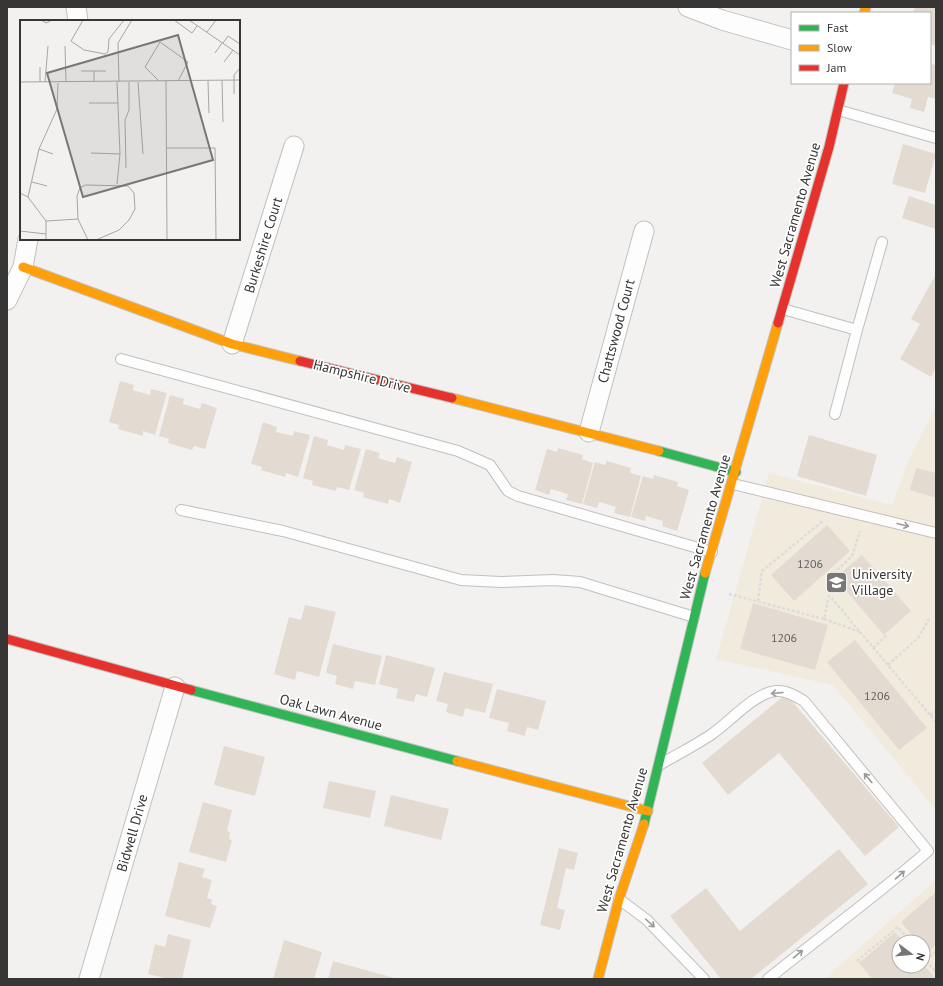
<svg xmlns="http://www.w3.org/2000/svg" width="943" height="986" viewBox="0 0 943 986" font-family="'PT Sans',sans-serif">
<rect width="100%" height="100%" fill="#f2f1ef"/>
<path fill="#f1ebde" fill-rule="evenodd" d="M936 406V810L833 685 716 659 769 473 892 505 908 462Z
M936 880V979H824ZM899 942H923V966H899Z"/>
<path fill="#e3dbd2" d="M915 7H936V46L930 44V13H913Z
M930 64 936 65V99L928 97 924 112 910 108 912 99 892 93 895 83H930Z
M903 144 936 154 925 193 892 184Z
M909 196 936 205V229L902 218Z
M936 274V367L931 377 900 359 920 324 911 319Z
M120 381 134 385 133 390 150 395 151 389 167 393 155 435 143 431V436L118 429 119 425 109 422Z
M170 395 184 399 183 404 200 409 202 403 217 408 205 449 194 446 192 450 168 443 169 439 159 436Z
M263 422 277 427 276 432 293 436 294 431 310 435 298 477 286 473 285 477 261 470 262 467 251 464Z
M809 435 877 455 866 496 797 476Z
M314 436 328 440 327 445 344 450 345 445 361 449 349 490 337 487 336 491 312 485 313 481 303 478Z
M558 448 583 455 582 459 593 463 582 504 566 500 568 494 551 489 549 495 535 490 547 449 557 452Z
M366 449 380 453 378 458 395 463 397 457 412 462 400 503 389 499 388 504 363 497 364 493 354 490Z
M607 461 631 468 630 473 641 476 630 517 614 513 616 507 599 502 597 508 583 504 595 462 605 465Z
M916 468 936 473V498L910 490Z
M654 475 678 482 677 486 689 490 677 531 662 526 663 521 646 516 645 521 631 517 643 476 653 479Z
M827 525 850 551 794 601 771 575Z
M862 555 911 611 884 635 835 578Z
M753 603 828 625 815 670 740 649Z
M305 605 336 612 319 677 297 671 295 680 274 674 289 617 301 620Z
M855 640 927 728 899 750 827 662Z
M333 644 382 656 375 685 355 681 353 689 335 684 337 676 326 673Z
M386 655 435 668 427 697 416 694 414 702 396 698 398 689 379 684Z
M444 672 493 684 485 713 465 708 463 717 446 712 448 704 436 701Z
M497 689 546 701 538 730 527 727 525 736 507 731 509 723 489 718Z
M786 694 899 827 865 856 779 753 728 795 702 763Z
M224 746 265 757 255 796 214 785Z
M329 781 376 791 370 818 323 808Z
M391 795 449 809 441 840 384 826Z
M203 802 232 810 227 831 230 832 229 839 232 840 226 862 189 852Z
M559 848 578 853 574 870 566 868 557 908 565 910 560 930 540 925Z
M839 849 868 884 751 979H721L670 916 706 888 740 931Z
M179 862 205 869 202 877 212 880 207 898 212 900 211 904 217 906 210 928 165 916Z
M936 892V945L927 953 923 948V942H918L901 922Z
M895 932 904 942H899V966H923V964L936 979H872L859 963Z
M168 934 191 940 182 979H169L148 974 155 944 165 947Z
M284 940 322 952 314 979H273Z
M333 961 398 979H328Z"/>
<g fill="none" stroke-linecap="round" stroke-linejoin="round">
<defs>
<path id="lane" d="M838 110 936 138
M783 309 857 330 835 414
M857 330 882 242
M121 359 458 451 490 465 508 491 518 496 712 552
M733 484 936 533
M181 510 283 531 461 580 501 582 553 580 580 582 694 617
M661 764C678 754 696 745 712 734 730 722 754 693 776 691 786 690 796 696 804 701L928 851C876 896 821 936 768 979
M619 899 647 920 704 979"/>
<path id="street" d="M76 7 78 21
M688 7 722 20 792 40
M7 300 23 267 28 239
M232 344 294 146
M589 432 644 231
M89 979 175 687"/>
<path id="fast" d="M659 451 736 472
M191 690 457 761
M644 824 705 573"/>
<path id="slow" d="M864 13 866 7
M23 267 232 344 300 361
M452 398 659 451
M705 573 778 323
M457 761 648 811
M598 979 619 899 644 824"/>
<path id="jam" d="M778 323 829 147 844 83
M300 361 452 398
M7 639 191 690"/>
</defs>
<use href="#lane" stroke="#c0c0be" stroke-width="12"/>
<use href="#street" stroke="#c0c0be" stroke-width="21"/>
<use href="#fast" stroke="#c0c0be" stroke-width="11"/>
<use href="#slow" stroke="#c0c0be" stroke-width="11"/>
<use href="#jam" stroke="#c0c0be" stroke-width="11"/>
<path stroke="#dcdcdb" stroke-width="2.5" stroke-dasharray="3 2" stroke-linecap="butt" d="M729 594 824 619 834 573 852 556 860 531
M758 601 762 571 823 521
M824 619 860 632 830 596
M860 632 936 722
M873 648 887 635
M888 665 918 638 929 619
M930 715 936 711
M923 957 936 972
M926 960 936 952
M857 961 898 927 910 942"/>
<use href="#lane" stroke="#fdfdfd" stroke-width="10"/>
<use href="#street" stroke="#fdfdfd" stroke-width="19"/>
<use href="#fast" stroke="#30b455" stroke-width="9"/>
<use href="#slow" stroke="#ff9f0a" stroke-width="9"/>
<use href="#jam" stroke="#e5322d" stroke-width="9"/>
</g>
<defs><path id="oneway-shaft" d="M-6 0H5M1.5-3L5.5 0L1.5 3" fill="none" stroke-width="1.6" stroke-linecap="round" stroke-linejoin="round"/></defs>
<g stroke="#9a9a99">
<use href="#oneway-shaft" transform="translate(903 525) rotate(14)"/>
<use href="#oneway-shaft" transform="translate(777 693) rotate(175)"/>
<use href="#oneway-shaft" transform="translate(868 778) rotate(-130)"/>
<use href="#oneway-shaft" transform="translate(900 875) rotate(-41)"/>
<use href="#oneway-shaft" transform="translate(650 923) rotate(42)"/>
<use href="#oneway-shaft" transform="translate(798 954) rotate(-39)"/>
</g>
<defs>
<symbol id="university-square" viewBox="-11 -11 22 22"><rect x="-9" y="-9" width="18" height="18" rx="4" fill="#787776" stroke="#fff"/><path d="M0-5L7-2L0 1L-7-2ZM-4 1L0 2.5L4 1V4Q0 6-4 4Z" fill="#fff"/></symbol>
</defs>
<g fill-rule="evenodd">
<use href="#university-square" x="824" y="570" width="25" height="25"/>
</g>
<g text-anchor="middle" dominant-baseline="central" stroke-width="3.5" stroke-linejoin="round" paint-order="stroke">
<g font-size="12" fill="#63605d">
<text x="810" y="563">1206</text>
<text x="784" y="637">1206</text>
<text x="877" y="695">1206</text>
</g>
<g font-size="14" fill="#373635" stroke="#fff">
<text transform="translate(795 215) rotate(-74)">West Sacramento Avenue</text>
<text transform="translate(263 245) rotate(-73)">Burkeshire Court</text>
<text transform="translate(616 331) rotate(-75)">Chattswood Court</text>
<text transform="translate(362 376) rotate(14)">Hampshire Drive</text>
<text transform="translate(705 527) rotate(-74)">West Sacramento Avenue</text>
<text transform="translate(331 712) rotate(15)">Oak Lawn Avenue</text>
<text transform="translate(132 833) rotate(-74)">Bidwell Drive</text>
<text transform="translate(622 840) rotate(-74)">West Sacramento Avenue</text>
</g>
<g font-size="14" fill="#373635" stroke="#fff" text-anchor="start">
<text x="852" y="574">University<tspan x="852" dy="16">Village</tspan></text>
</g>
</g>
<g transform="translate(20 20)">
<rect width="220" height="220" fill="#f2f1ef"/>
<path fill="none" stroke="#a7a6a5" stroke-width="1" d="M21 0 26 3 32 0M63 0 51 21 64 30 85 34 88 32 89 19 104 0M154 0 172 13 177 6M169 0 220 35M187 12 196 0M203 23 208 16 220 24M45 26 46 62M195 33 202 23M204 42 213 30M20 47V62M61 51H74M202 60 203 102M139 61 125 47 140 22 168 42 158 61M146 61 147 220M188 61 189 93M0 62 220 60M25 62 28 26M74 62V51H86M97 62 100 134 97 164M99 62 98 23 112 0M118 62 123 134M214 74V55L220 48M69 83H98M147 128H195L196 220M19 129 33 134M71 133 100 134M106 148 105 100 109 90V62M12 162 27 166M0 173 8 177 26 201V220M8 177 19 129 37 89 38 63M26 201 58 199M0 211 26 214M68 220 58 199 57 176 60 168 65 165 108 166 114 173 115 189 109 200 99 210 76 220"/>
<path fill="#787776" fill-opacity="0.15" stroke="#787776" stroke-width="2" d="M158 15 193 140 63 177 27 53Z"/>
<rect width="220" height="220" fill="none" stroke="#373635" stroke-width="2"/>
</g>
<rect width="943" height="986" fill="none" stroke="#373635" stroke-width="16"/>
<rect x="791" y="12" width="140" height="72" fill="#ffffff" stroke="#afafae"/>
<rect x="799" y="25" width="20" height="6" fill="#30b455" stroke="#afafae"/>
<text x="827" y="32" font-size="12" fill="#373635">Fast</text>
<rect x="799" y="45" width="20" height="6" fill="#ff9f0a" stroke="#afafae"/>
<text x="827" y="52" font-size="12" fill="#373635">Slow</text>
<rect x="799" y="65" width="20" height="6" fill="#e5322d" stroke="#afafae"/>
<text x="827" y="72" font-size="12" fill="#373635">Jam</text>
<g transform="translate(911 954) rotate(106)"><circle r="19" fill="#ffffff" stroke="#afafae"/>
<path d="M0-3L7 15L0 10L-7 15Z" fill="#787776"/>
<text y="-6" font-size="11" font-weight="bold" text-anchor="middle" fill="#373635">N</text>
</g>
</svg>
